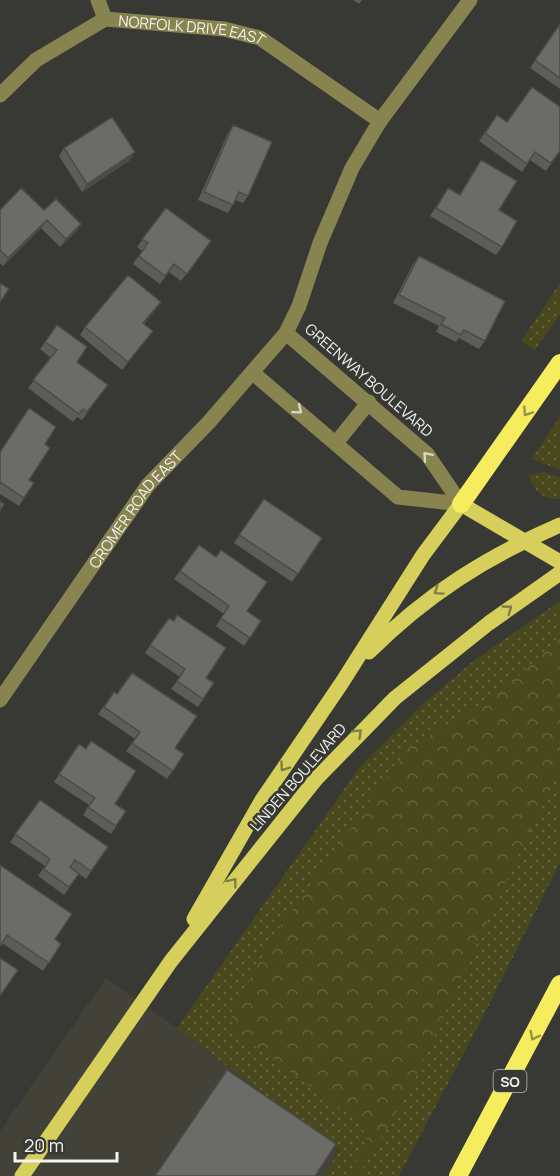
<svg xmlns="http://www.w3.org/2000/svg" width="560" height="1176" viewBox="0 0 560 1176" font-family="Manrope,sans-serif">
<defs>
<pattern id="grass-dots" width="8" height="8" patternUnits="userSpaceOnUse" patternTransform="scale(1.5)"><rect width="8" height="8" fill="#49471c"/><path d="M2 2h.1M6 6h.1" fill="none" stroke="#64623d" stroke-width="1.8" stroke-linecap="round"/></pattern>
<pattern id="forest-crowns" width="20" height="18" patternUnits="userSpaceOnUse" patternTransform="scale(1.5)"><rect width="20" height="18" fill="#49471c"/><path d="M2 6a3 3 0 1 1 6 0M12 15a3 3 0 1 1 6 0" fill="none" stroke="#64623d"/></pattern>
</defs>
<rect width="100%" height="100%" fill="#383834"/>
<path fill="#424238" d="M106 978 177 1028 339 1152 324 1176H0V1131Z"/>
<path fill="url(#grass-dots)" d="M560 283V314L535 350 521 341Z
M560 416V470L532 459Z
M544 472 560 477V499C543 500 533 491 529 475Z
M560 601V863L486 1011 399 1176H324L339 1151 177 1028 359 768 424 703 476 659Z"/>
<path fill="url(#forest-crowns)" d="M560 638V765L407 1095 358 1176H347L368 1144 361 1123 234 1031 231 1013 274 935 407 749 499 693Z"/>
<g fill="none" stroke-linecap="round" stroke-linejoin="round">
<g stroke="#878450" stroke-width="15">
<path d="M98 0 105 19"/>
<path id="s1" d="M0 95 36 60 105 19 224 29 260 38 380 121"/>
<path d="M286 333 427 454 461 504"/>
<path d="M253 373 398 497 461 504"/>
<path d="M336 443 369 402"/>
<path id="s2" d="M0 700 148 485 209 422 286 333 299 306 320 243 352 168 380 121 470 0"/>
</g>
<path stroke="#d6cf5c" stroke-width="15" d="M369 652C426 595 486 557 560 525
M194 919 262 800 341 684 423 555 461 504 560 562
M22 1176 171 961 316 779 395 698 489 623 560 573"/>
<path stroke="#f5ed5e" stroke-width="18" d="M461 504 560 363
M458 1176 560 984"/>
</g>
<path fill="#5c5c59" d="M353 0H362L359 4Z
M560 24V89L530 68Z
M497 115 507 122 560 151 546 171 530 160 522 172 479 141Z
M233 125 248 196 243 203 235 200 228 213 198 200 228 133Z
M64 148 130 160 82 192 59 156Z
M481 160 499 210 502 247 496 255 430 216 448 188 459 195Z
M166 208 211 241 181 281 169 272 160 284 133 264 142 251 137 247Z
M0 210H44L81 224 76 232 60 247 41 228 3 266 0 263Z
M419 256 485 341 479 349 459 338 456 342 436 332 439 326 393 303 413 264Z
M155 310 144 324 153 331 122 370 80 335 85 327Z
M57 325 77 362 102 393 82 420 77 417 73 422 28 388 51 358 40 349Z
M45 444 29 480 24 498 19 506 0 494V451Z
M264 499 322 538 292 582 234 543Z
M199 545 247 611 261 621 244 646 216 626 224 614 174 579Z
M169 618 206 678 214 683 198 707 171 689 180 677 145 653Z
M114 692 175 748 184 754 167 779 126 751 135 739 98 714Z
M79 744 115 804 126 811 111 834 83 815 89 805 54 782Z
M40 800 108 847 86 879 79 874 64 895 38 876 45 866 10 842Z
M0 865 55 939 61 944 43 971 2 943 0 946Z"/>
<path fill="#4b4b48" d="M135 152 130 160 82 192 87 184Z
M47 220 41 228 3 266 8 258Z
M81 224 76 232 60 247 66 239Z"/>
<path fill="#6b6b67" stroke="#4b4b48" stroke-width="1.5" d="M560 24V78L535 60Z
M532 87 560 107V151L551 163 535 152 527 164 485 133 497 115 507 122Z
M112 117 135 152 87 184 64 148Z
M233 125 272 142 248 196 239 192 233 205 204 192Z
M481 160 517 181 499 210 517 221 502 247 436 208 448 188 460 195Z
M21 188 44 210 56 199 81 224 66 239 47 220 8 258 0 250V210Z
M166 208 211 241 187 274 174 264 165 276 139 256 148 243 142 239Z
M419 256 505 301 485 341 464 330 461 335 441 324 445 318 399 295Z
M128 275 161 302 143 323 153 331 128 362 85 327Z
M0 283 9 289 0 302Z
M57 325 87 347 77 362 108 385 87 412 83 409 79 414 33 380 57 350 45 342Z
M29 408 56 427 45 444 50 448 29 480 34 483 24 498 0 482V452Z
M264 499 322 538 298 574 239 535Z
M0 501 4 504 0 511Z
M199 545 216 557 221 550 267 582 247 611 261 621 250 638 221 618 229 606 180 571Z
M177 615 226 648 206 678 214 683 203 699 177 681 185 669 150 645 169 618 174 621Z
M132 673 197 716 175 748 184 754 173 771 132 743 140 732 104 707 114 692 117 694Z
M91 741 136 771 115 804 126 811 116 826 88 807 95 798 59 774 79 744 86 749Z
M40 800 108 847 91 871 75 860 70 867 79 874 69 887 44 869 50 859 15 834Z
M0 865 72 914 55 939 61 944 49 963 7 935 1 945 0 944Z
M0 958 18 970 0 996Z
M227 1070 336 1144 315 1176H155Z"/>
<defs><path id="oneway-chevron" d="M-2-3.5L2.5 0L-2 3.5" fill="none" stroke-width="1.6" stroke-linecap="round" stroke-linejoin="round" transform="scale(1.5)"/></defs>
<g stroke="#d8d7c8">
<use href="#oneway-chevron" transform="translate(298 410) rotate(40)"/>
<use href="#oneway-chevron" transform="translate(427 456) rotate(-131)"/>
</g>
<g stroke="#969249">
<use href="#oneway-chevron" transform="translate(527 412) rotate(124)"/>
<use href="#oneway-chevron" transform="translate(534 1036) rotate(117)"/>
</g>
<g stroke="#7f7c46">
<use href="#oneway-chevron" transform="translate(438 591) rotate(145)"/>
<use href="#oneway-chevron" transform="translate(508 609) rotate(-36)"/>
<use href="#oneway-chevron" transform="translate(358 733) rotate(-44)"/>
<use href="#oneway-chevron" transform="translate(284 767) rotate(125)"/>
<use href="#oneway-chevron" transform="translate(233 882) rotate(-52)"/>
</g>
<g text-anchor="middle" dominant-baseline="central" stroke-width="5" stroke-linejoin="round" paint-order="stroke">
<rect fill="#383834" stroke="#bbbbb8" stroke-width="1.5" x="493.5" y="1070" width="33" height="22" rx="4.5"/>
<g font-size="14" font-weight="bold" fill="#f3f3f0">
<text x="510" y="1081">SO</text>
</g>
<g font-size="15" fill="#f3f3f0" stroke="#383834">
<text stroke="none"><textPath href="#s1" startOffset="218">NORFOLK DRIVE EAST</textPath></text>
<text transform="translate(369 380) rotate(41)">GREENWAY BOULEVARD</text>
<text stroke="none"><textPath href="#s2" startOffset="234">CROMER ROAD EAST</textPath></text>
<text transform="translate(298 777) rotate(-49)">LINDEN BOULEVARD</text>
</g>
</g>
<path d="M15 1152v9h102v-9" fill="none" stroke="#f3f3f0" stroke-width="3"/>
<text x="24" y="1152" font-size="18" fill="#f3f3f0" stroke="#383834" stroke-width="4.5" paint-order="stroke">20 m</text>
</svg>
